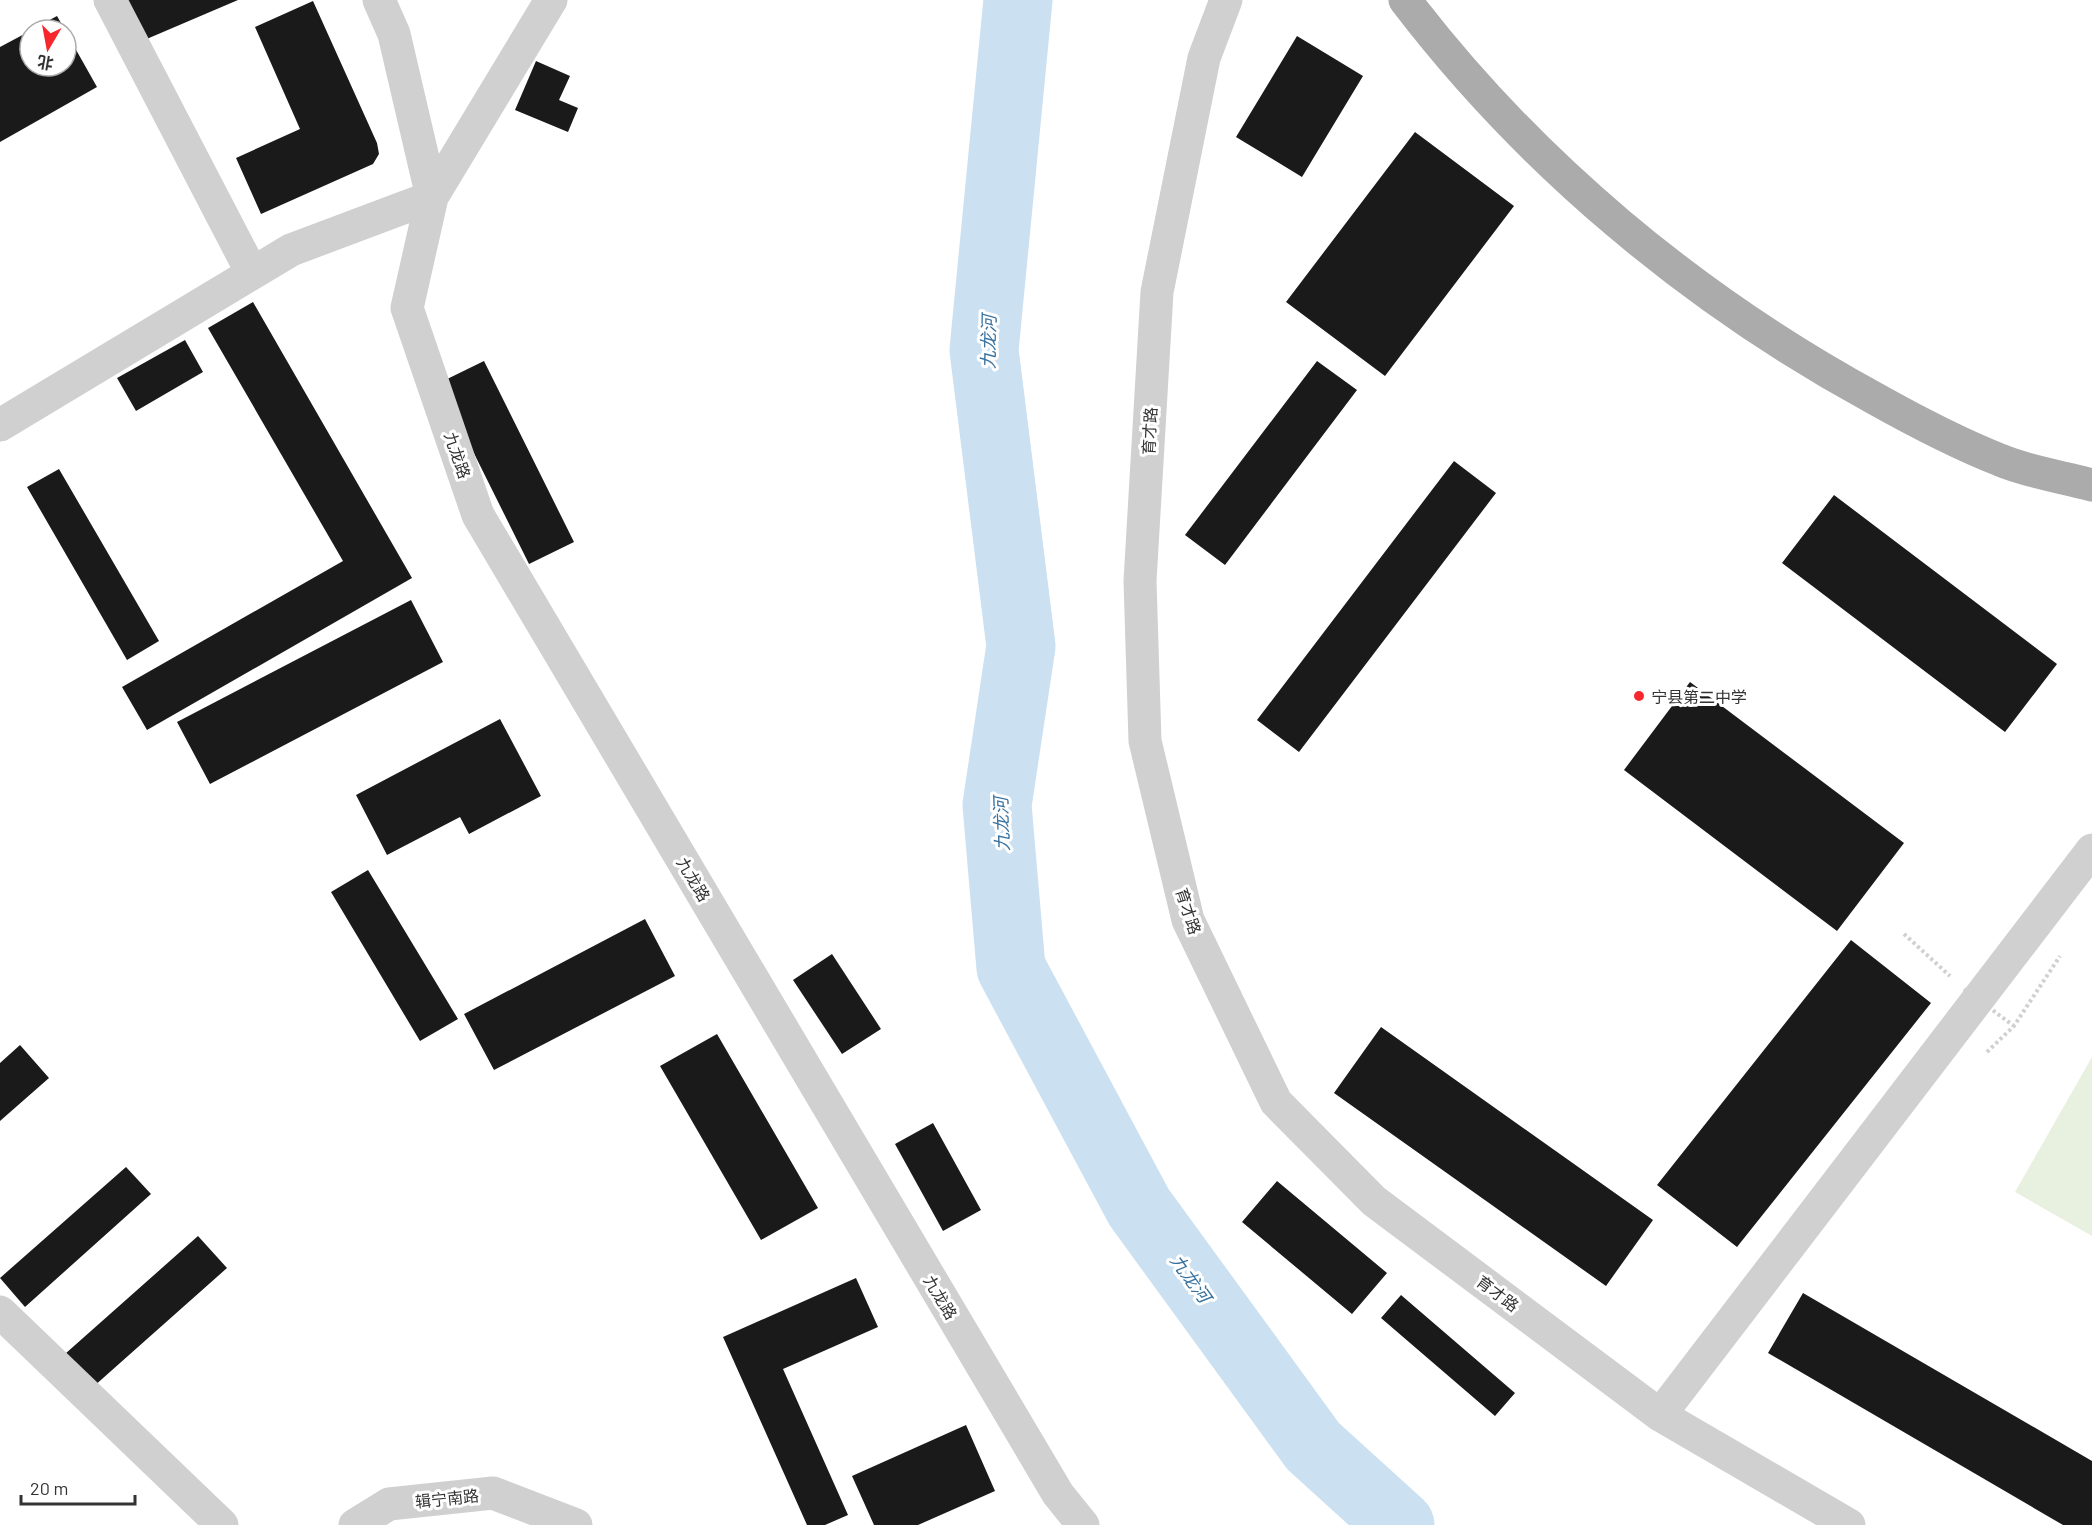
<svg xmlns="http://www.w3.org/2000/svg" width="2092" height="1525" viewBox="0 0 2092 1525" font-family="Barlow,'Noto Sans SC',sans-serif">
<rect width="100%" height="100%" fill="#fff"/>
<path fill="#e8f0e0" d="M2092 1057V1236L2015 1192Z"/>
<g fill="none" stroke-linecap="round" stroke-linejoin="round">
<path stroke="#cbe0f1" stroke-width="69" d="M1018 0 984 350 1021 646 997 805 1011 968 1139 1207 1313 1446 1400 1525"/>
</g>
<path fill="#1a1a1a" d="M125 0H238L142 41Z
M313 1 377 143 379 154 373 164 261 214 236 158 300 129 255 27Z
M57 16 65 30H31Z
M30 31V66H66V32L97 87 0 142V47Z
M1297 36 1363 76 1302 177 1236 137Z
M536 61 570 76 559 100 578 108 568 132 515 110Z
M1415 132 1514 206 1385 376 1286 302Z
M253 302 412 578 147 730 122 687 343 561 208 328Z
M185 340 203 372 136 411 117 378Z
M484 361 574 542 529 564 439 383Z
M1317 361 1357 390 1225 565 1185 535Z
M1454 461 1496 493 1299 752 1257 720Z
M59 469 159 641 127 660 27 487Z
M1834 495 2057 664 2005 732 1782 563Z
M411 600 443 662 210 784 177 722Z
M1690 682 1904 843 1837 931 1624 770Z
M500 719 541 796 469 834 460 817 387 855 356 795Z
M368 870 458 1019 420 1041 331 892Z
M645 919 675 976 494 1070 464 1014Z
M1851 940 1931 1003 1737 1247 1657 1185Z
M832 954 881 1029 842 1054 793 980Z
M1381 1027 1653 1220 1606 1286 1334 1093Z
M717 1034 818 1208 761 1240 660 1066Z
M20 1045 49 1078 0 1121V1063Z
M933 1123 981 1210 943 1231 895 1144Z
M126 1167 151 1194 25 1307 0 1278Z
M1277 1181 1387 1273 1352 1314 1242 1222Z
M198 1236 227 1268 93 1387 65 1354Z
M856 1278 878 1327 783 1369 848 1515 825 1525H807L723 1337Z
M1803 1293 2092 1461V1525H2063L1768 1353Z
M1401 1295 1515 1393 1495 1416 1381 1318Z
M966 1425 995 1491 918 1525H874L852 1476Z"/>
<g fill="none" stroke-linecap="round" stroke-linejoin="round">
<path stroke="#d0d0d0" stroke-width="4" stroke-dasharray="3 3" stroke-linecap="butt" d="M1904 934 1950 976
M1987 1052 2014 1026 2060 956"/>
<path stroke="#d0d0d0" stroke-width="33" d="M110 0 252 273
M379 0 394 34 432 197 407 308 478 515 1058 1494 1083 1525
M1226 0 1204 58 1157 292 1140 581 1145 741 1188 920 1276 1102 1374 1201 1660 1415 1849 1525
M0 425 291 250 432 197 551 0
M0 1312 222 1525
M1660 1415 2092 850
M355 1525 389 1504 493 1493 576 1525"/>
<path stroke="#ababab" stroke-width="33" d="M1405 0C1530 164 1694 300 1874 398 1915 421 1957 443 2000 460 2028 472 2063 477 2092 485"/>
<path stroke="#d0d0d0" stroke-width="4" stroke-dasharray="3 3" stroke-linecap="butt" d="M1964 989 2014 1026"/>
</g>
<circle fill="#f6282c" stroke="#fff" stroke-width="2" cx="1639" cy="696" r="6"/>
<g text-anchor="middle" dominant-baseline="central" stroke-width="6" stroke-linejoin="round" paint-order="stroke">
<g font-size="16" fill="#333" stroke="#fff">
<text transform="translate(1149 431) rotate(-87)">育才路</text>
<text transform="translate(458 455) rotate(71)">九龙路</text>
<text transform="translate(694 879) rotate(59)">九龙路</text>
<text transform="translate(1189 911) rotate(72)">育才路</text>
<text transform="translate(1498 1293) rotate(37)">育才路</text>
<text transform="translate(941 1297) rotate(59)">九龙路</text>
<text transform="translate(447 1498) rotate(-6)">辑宁南路</text>
</g>
<g font-size="16" fill="#333" stroke="#fff" text-anchor="start">
<text x="1651" y="696">宁县第二中学</text>
</g>
<g font-size="18" font-style="italic" fill="#37719e" stroke="#fff">
<text transform="translate(988 342) rotate(-89)">九龙河</text>
<text transform="translate(1001 824) rotate(-92)">九龙河</text>
<text transform="translate(1191 1278) rotate(54)">九龙河</text>
</g>
</g>
<g transform="translate(48 48) rotate(190)"><circle r="28" fill="#ffffff" stroke="#adadad" stroke-width="1.5"/>
<path d="M0-4.5L10 22L0 15L-10 22Z" fill="#f6282c"/>
<text y="-9" font-size="16" font-weight="bold" text-anchor="middle" fill="#333333">北</text>
</g>
<path d="M21 1495v9h114v-9" fill="none" stroke="#333333" stroke-width="3"/>
<text x="30" y="1495" font-size="18" fill="#333333" stroke="#ffffff" stroke-width="4.5" paint-order="stroke">20 m</text>
</svg>
